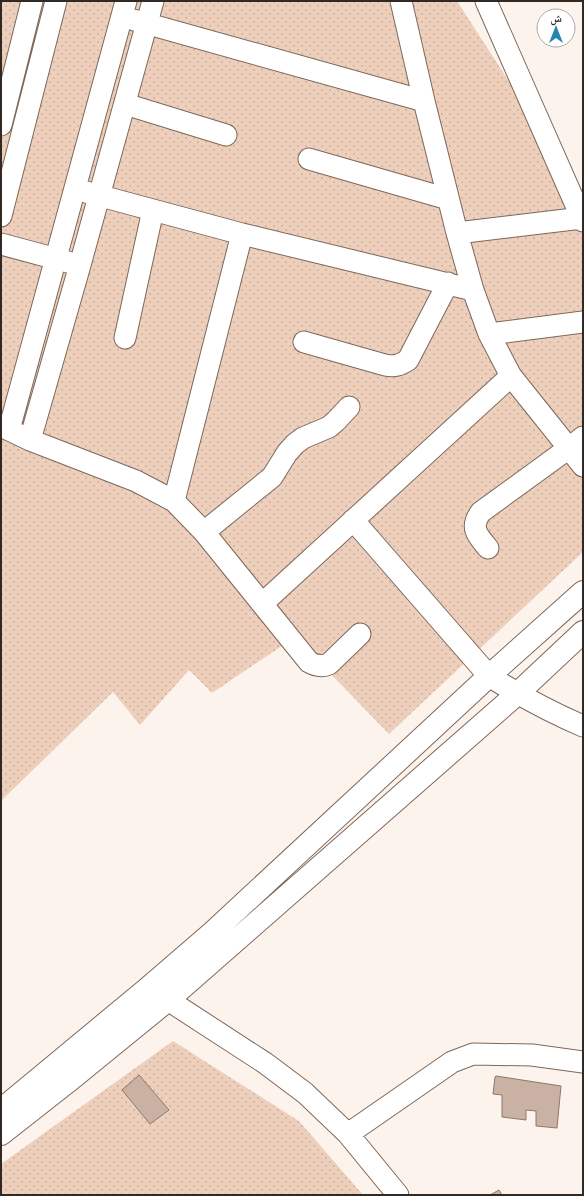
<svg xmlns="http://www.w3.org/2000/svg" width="584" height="1196" viewBox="0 0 584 1196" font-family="Mulish,'Noto Naskh Arabic',sans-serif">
<defs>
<pattern id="grass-dots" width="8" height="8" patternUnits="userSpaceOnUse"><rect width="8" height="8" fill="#eecfbb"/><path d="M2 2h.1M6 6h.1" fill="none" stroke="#cdb2a1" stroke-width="1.8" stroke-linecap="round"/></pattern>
</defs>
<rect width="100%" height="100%" fill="#fdf3ed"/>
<path fill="url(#grass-dots)" d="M1 1H457L583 196V552L389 734 295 637 212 693 189 670 140 725 113 692 1 801Z
M173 1041 299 1121 363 1195H1V1164Z"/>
<path fill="#c9b2a3" stroke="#8e786a" d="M139 1075 169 1110 150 1124 122 1090Z
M496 1076 561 1086 557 1128 536 1126V1111L526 1110V1120L502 1117V1095L493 1094 495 1077Z
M499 1190 502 1195H490Z"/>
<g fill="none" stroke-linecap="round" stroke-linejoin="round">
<defs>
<path id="minor" d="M401 1 424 101 457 233 473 290 489 334 511 376 583 466
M486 1 583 221
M134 20 424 101
M125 104 226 135
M1 125 32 1
M309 159 448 199
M86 192 242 234 473 290
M1 216 56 1
M457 233 582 218
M1 244 68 262
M489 334 583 322
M125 338 153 210
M304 342 385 365C395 367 400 365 408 360L448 283
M1 426 30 440 136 481 174 501 204 532 309 662C316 666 322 667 329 664L360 634
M9 430 126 1
M30 440 80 265 153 1
M174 501 242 234
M353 520 489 676C519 695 550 712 583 726
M204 532 272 477 287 453 295 444 303 438 329 427 336 421 349 407
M488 548C478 536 469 528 481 512L569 448 583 437
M263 603 511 376
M153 992 168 1000 265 1063 305 1093 348 1134 398 1195
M348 1134 452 1062 473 1054 532 1055 583 1062"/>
<path id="secondary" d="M1 1110 147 989 213 932 489 676 583 592
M1 1134 71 1079 168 1000 517 694 583 632"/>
</defs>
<use href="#minor" stroke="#7d685a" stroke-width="23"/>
<use href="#secondary" stroke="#7d685a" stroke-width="24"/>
<use href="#minor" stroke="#fff" stroke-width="21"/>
<use href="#secondary" stroke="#fff" stroke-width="22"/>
</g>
<rect width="584" height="1196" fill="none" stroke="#322924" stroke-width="4"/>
<g transform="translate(556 28)"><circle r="19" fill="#ffffff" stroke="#ada9a7"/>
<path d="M0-3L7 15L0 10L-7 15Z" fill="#2784b1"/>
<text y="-6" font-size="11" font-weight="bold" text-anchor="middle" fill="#322924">ش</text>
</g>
</svg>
